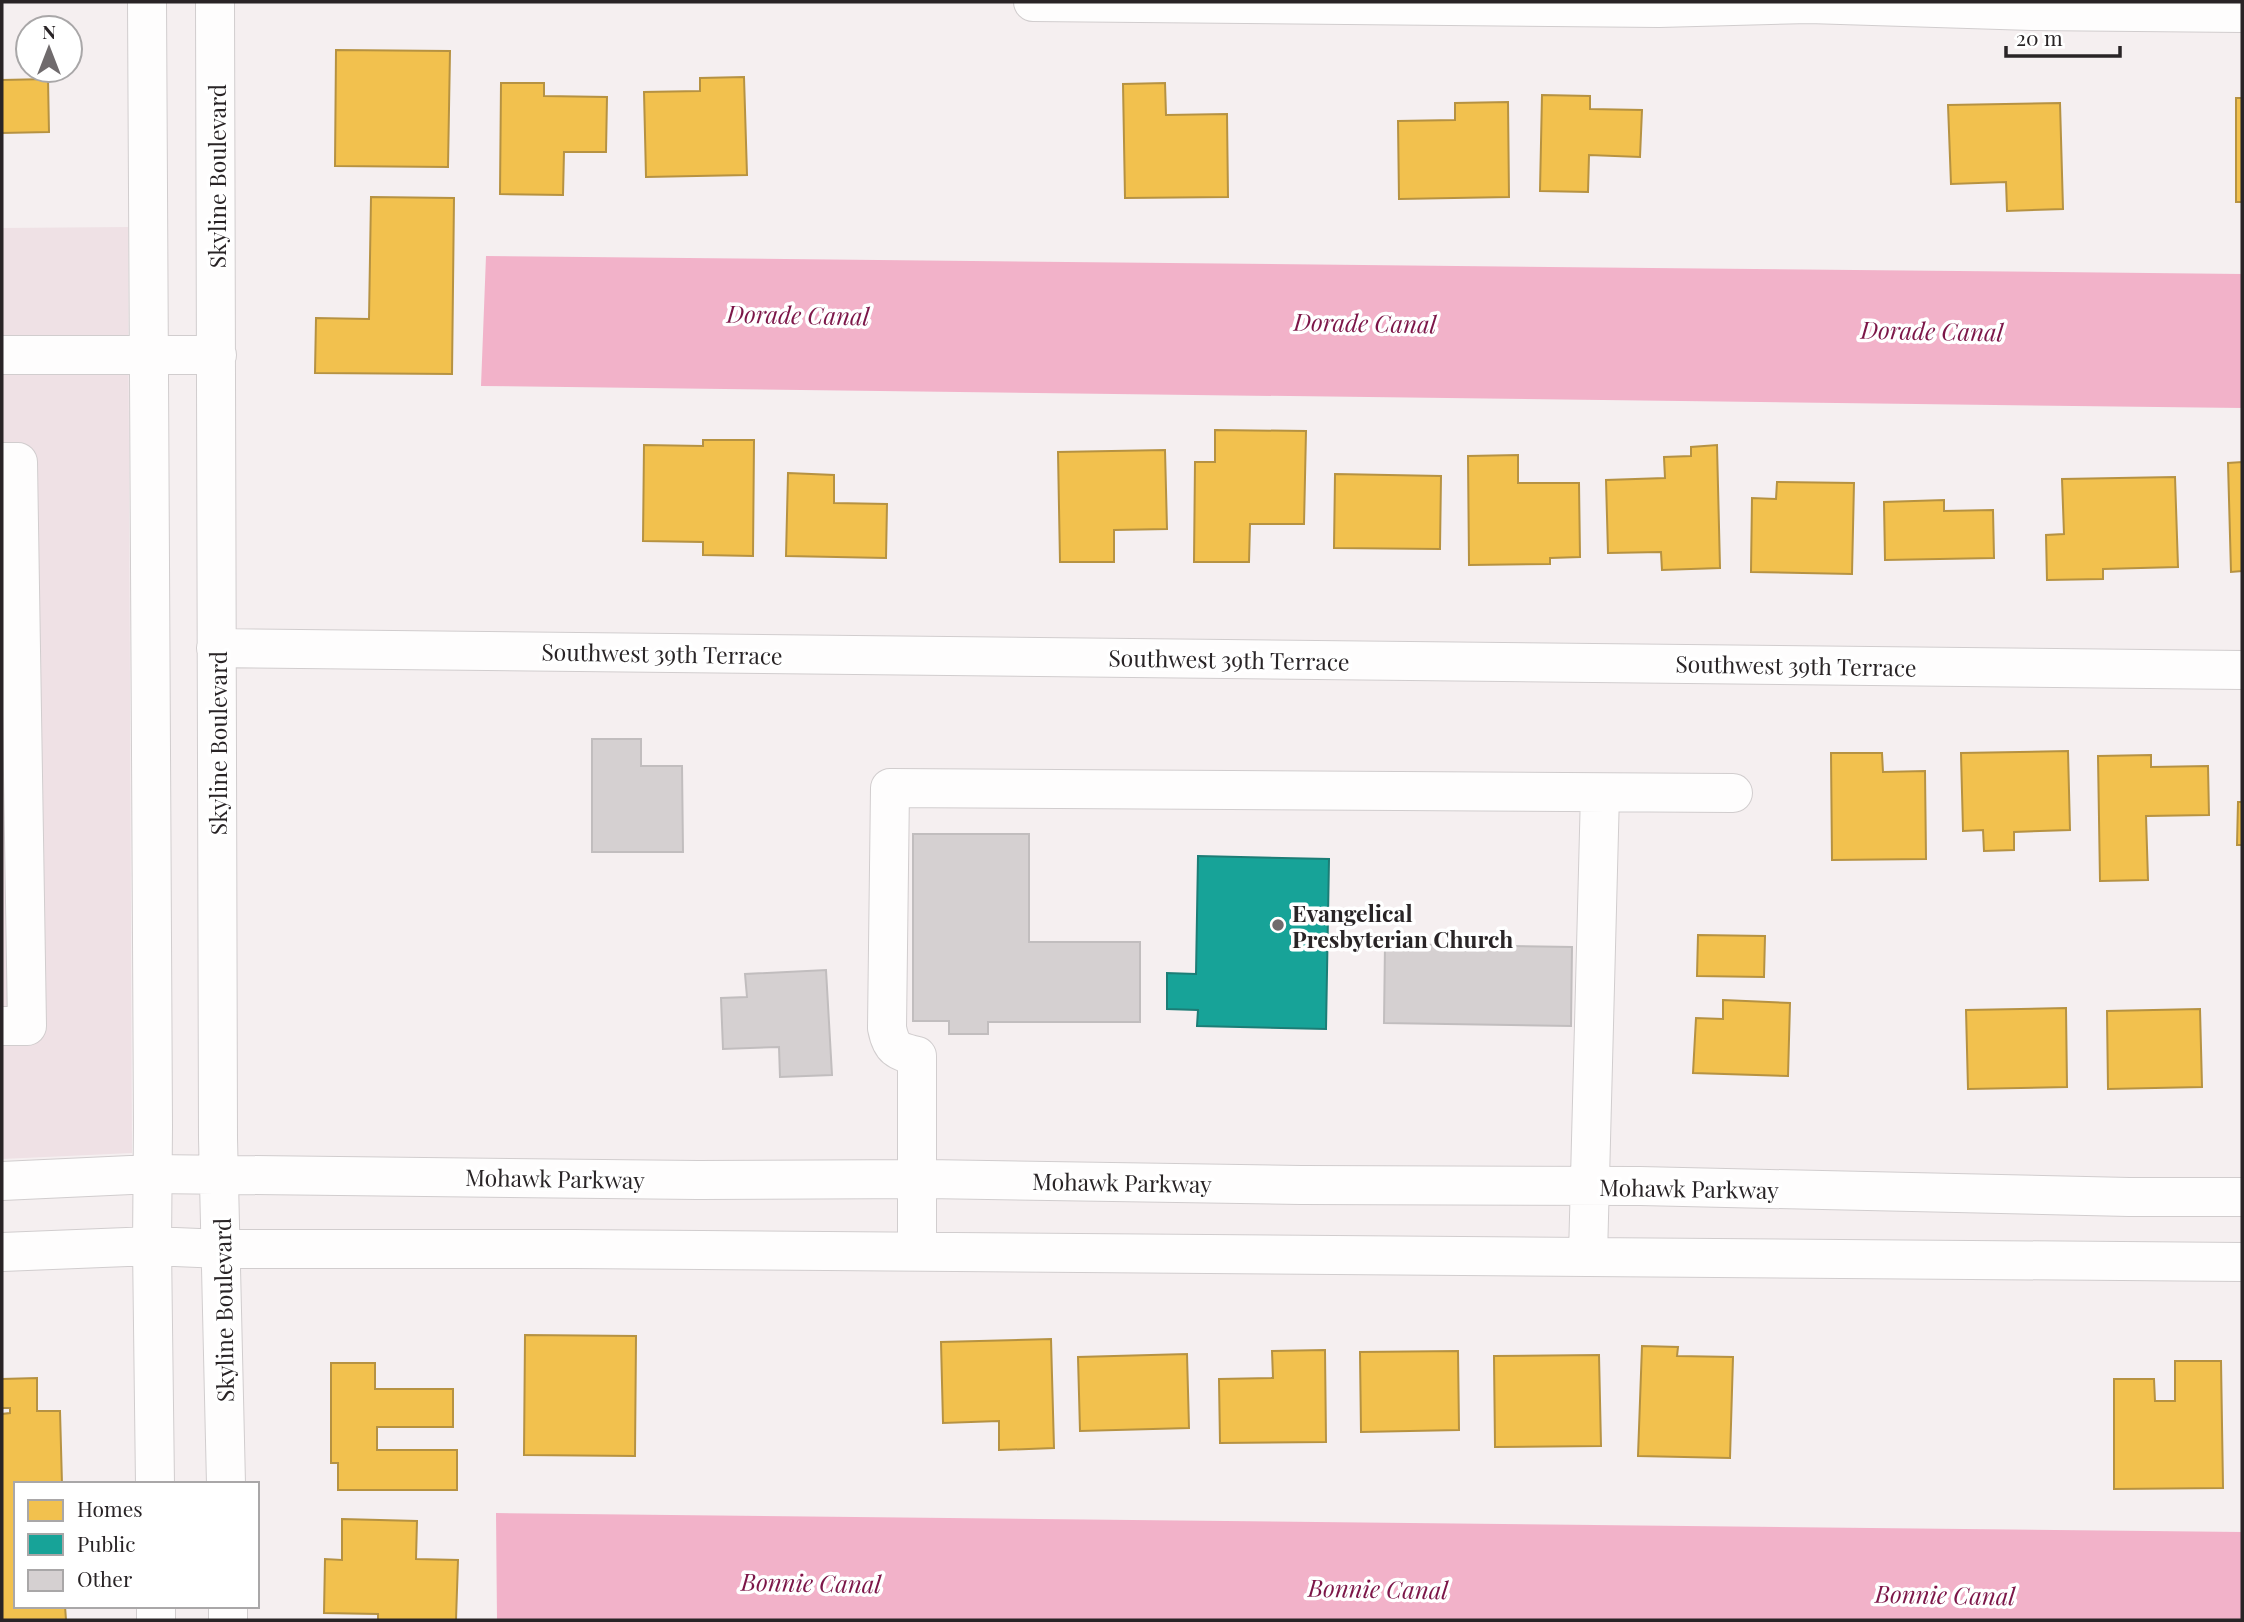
<svg xmlns="http://www.w3.org/2000/svg" width="2244" height="1622" viewBox="0 0 2244 1622" font-family="'Playfair Display',serif">
<rect width="100%" height="100%" fill="#f5eff0"/>
<path fill="#efe1e5" d="M128 227 132 1153 2 1159V228Z"/>
<path fill="#f2b2c9" d="M486 256 2242 274V408L481 386Z
M496 1513 2242 1532V1620H497Z"/>
<path fill="#f2c14e" stroke="#b69242" stroke-width="2" d="M336 50 450 51 448 167 335 166Z
M744 77 747 175 646 177 644 92 700 91V78Z
M48 79 49 132 2 133V80Z
M501 83H544V96L607 97 606 152H564L563 195 500 194Z
M1165 83 1166 115 1227 114 1228 197 1125 198 1123 84Z
M1542 95 1590 96V109L1642 110 1640 157 1589 155 1588 192 1540 191Z
M2236 98H2242V202H2236Z
M1508 102 1509 197 1399 199 1398 121 1455 120V103Z
M2060 103 2063 209 2007 211 2006 182 1951 184 1948 105Z
M371 197 454 198 452 374 315 373 316 318 369 319Z
M1215 430 1306 431 1304 524H1250L1249 562H1194L1195 462H1215Z
M703 440H754L753 556 703 555V542L643 541 644 445 703 446Z
M1717 445 1720 568 1662 570 1661 552 1608 553 1606 480 1665 478 1664 457 1691 456V447Z
M1165 450 1167 529 1114 530V562H1060L1058 452Z
M1518 455V483H1579L1580 557 1550 558V564L1469 565 1468 456Z
M2242 462V571L2231 572 2228 463Z
M788 473 834 475V503L887 504 886 558 786 556Z
M1335 474 1441 476 1440 549 1334 548Z
M2175 477 2178 567 2103 569V579L2047 580 2046 535 2064 534 2062 479Z
M1777 482 1854 483 1852 574 1751 572 1752 498 1776 499Z
M1944 500V511L1993 510 1994 558 1885 560 1884 502Z
M2068 751 2070 830 2014 832V850L1984 851 1983 830 1963 831 1961 753Z
M1831 753H1882L1883 772 1925 771 1926 859 1832 860Z
M2151 755V767L2208 766 2209 815 2146 816 2148 880 2100 881 2098 756Z
M2238 802H2242V845H2237Z
M1698 935 1765 936 1764 977 1697 976Z
M1723 1000 1790 1003 1788 1076 1693 1073 1696 1018 1723 1019Z
M2066 1008 2067 1087 1968 1089 1966 1010Z
M2200 1009 2202 1087 2108 1089 2107 1011Z
M525 1335 636 1336 635 1456 524 1455Z
M1051 1339 1054 1448 999 1450V1421L943 1423 941 1342Z
M1642 1346 1678 1347 1677 1356 1733 1357 1730 1458 1638 1456Z
M1325 1350 1326 1442 1220 1443 1219 1379 1273 1378 1272 1351Z
M1458 1351 1459 1430 1361 1432 1360 1352Z
M1187 1354 1189 1428 1080 1431 1078 1357Z
M1599 1355 1601 1446 1495 1447 1494 1356Z
M2175 1361H2221L2223 1488 2114 1489V1379H2154L2155 1401H2175Z
M331 1363H375V1389H453V1427H377V1450H457V1490H338V1463H331Z
M37 1378V1411H60L62 1484H16V1606H65L66 1620H2V1414L10 1413V1408H2V1379Z
M342 1519 417 1521 416 1559 458 1560 456 1620H378V1614L324 1613 325 1559 342 1560Z"/>
<path fill="#17a398" stroke="#1c7d76" stroke-width="2" d="M1198 856 1329 859 1326 1029 1197 1026 1198 1010 1167 1009V973L1196 974Z"/>
<path fill="#d5d0d1" stroke="#c1bdbe" stroke-width="2" d="M592 739H641V766H682L683 852H592Z
M913 834H1029V942H1140V1022H988V1034H949V1021H913Z
M1385 944 1572 947 1571 1026 1384 1023Z
M826 970 832 1075 780 1077 779 1047 723 1049 721 998 747 997 745 974Z"/>
<g fill="none" stroke-linecap="round" stroke-linejoin="round">
<defs>
<path id="minor" d="M147 2 153 1126 152 1246 155 1484
M215 2 218 1138 226 1484
M1033 2 1659 8 1809 4 2032 11 2242 13
M2 355H217
M2 462H18L27 1026H2
M216 648 2242 670
M2 1181 152 1174 698 1180 927 1179 1301 1185 1640 1186 2129 1197H2242
M917 1251V1056C897 1051 891 1049 887 1028L890 788 1733 793
M2 1252 152 1246 222 1249H574L2242 1262
M1588 1256 1600 793
M156 1606V1620
M228 1606V1620"/>
</defs>
<use href="#minor" stroke="#d1cdce" stroke-width="40"/>
<use href="#minor" stroke="#fefdfd" stroke-width="38"/>
</g>
<circle fill="#706b6d" stroke="#fff" stroke-width="2.5" cx="1278" cy="925" r="7"/>
<g text-anchor="middle" dominant-baseline="central" stroke-width="7" stroke-linejoin="round" paint-order="stroke">
<g font-size="23" fill="#292426" stroke="#fff">
<text transform="translate(216 176) rotate(-90)">Skyline Boulevard</text>
<text transform="translate(662 653) rotate(1)">Southwest 39th Terrace</text>
<text transform="translate(1229 659) rotate(1)">Southwest 39th Terrace</text>
<text transform="translate(1796 665) rotate(1)">Southwest 39th Terrace</text>
<text transform="translate(217 743) rotate(-90)">Skyline Boulevard</text>
<text transform="translate(555 1178) rotate(1)">Mohawk Parkway</text>
<text transform="translate(1122 1182) rotate(1)">Mohawk Parkway</text>
<text transform="translate(1689 1188) rotate(1)">Mohawk Parkway</text>
<text transform="translate(223 1310) rotate(-91)">Skyline Boulevard</text>
</g>
<g font-size="23" font-weight="bold" fill="#292426" stroke="#fff" text-anchor="start">
<text x="1292" y="912">Evangelical<tspan x="1292" dy="26">Presbyterian Church</tspan></text>
</g>
<g font-size="24" font-style="italic" fill="#7c1648" stroke="#fff">
<text transform="translate(798 314) rotate(1)">Dorade Canal</text>
<text transform="translate(1365 322) rotate(1)">Dorade Canal</text>
<text transform="translate(1932 330) rotate(1)">Dorade Canal</text>
<text transform="translate(811 1582) rotate(1)">Bonnie Canal</text>
<text transform="translate(1378 1588) rotate(1)">Bonnie Canal</text>
<text transform="translate(1945 1594) rotate(1)">Bonnie Canal</text>
</g>
</g>
<rect width="2244" height="1622" fill="none" stroke="#292426" stroke-width="7"/>
<rect x="14" y="1482" width="245" height="126" fill="#ffffff" stroke="#a9a7a8" stroke-width="2"/>
<rect x="28" y="1500" width="35" height="21" fill="#f2c14e" stroke="#a9a7a8" stroke-width="2"/>
<text x="77" y="1517" font-size="21" fill="#292426">Homes</text>
<rect x="28" y="1534" width="35" height="21" fill="#17a398" stroke="#a9a7a8" stroke-width="2"/>
<text x="77" y="1552" font-size="21" fill="#292426">Public</text>
<rect x="28" y="1570" width="35" height="21" fill="#d5d0d1" stroke="#a9a7a8" stroke-width="2"/>
<text x="77" y="1587" font-size="21" fill="#292426">Other</text>
<g transform="translate(49 49)"><circle r="33" fill="#ffffff" stroke="#a9a7a8" stroke-width="2"/>
<path d="M0-5L12 26L0 18L-12 26Z" fill="#706b6d"/>
<text y="-10" font-size="19" font-weight="bold" text-anchor="middle" fill="#292426">N</text>
</g>
<path d="M2006 46v10h114v-10" fill="none" stroke="#292426" stroke-width="3.5"/>
<text x="2016" y="46" font-size="21" fill="#292426" stroke="#ffffff" stroke-width="5" paint-order="stroke">20 m</text>
</svg>
